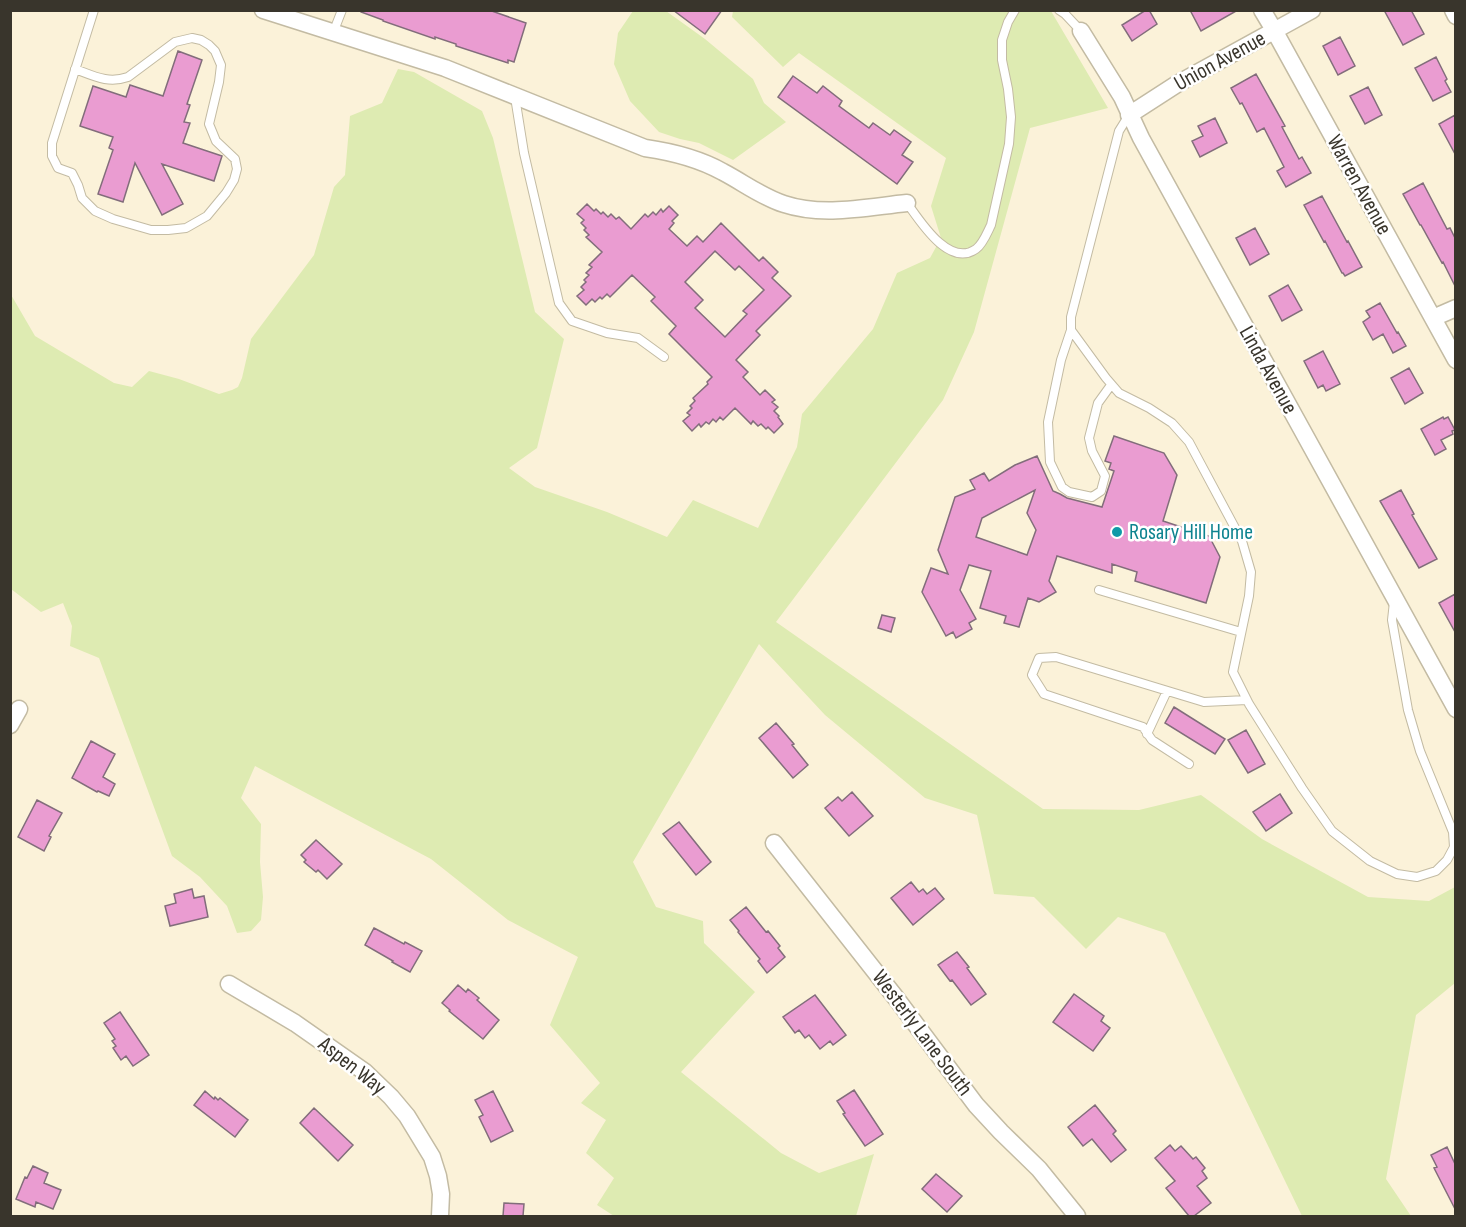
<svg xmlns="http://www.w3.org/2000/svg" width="1466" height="1227" viewBox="0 0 1466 1227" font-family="'Sofia Sans Condensed',sans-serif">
<rect width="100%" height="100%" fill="#fbf2d9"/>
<path fill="#deebb2" d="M633 11H666L705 39 753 79 764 103 786 122 733 160 699 143 680 139 659 132 630 101 614 64 618 33Z
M733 11H1051L1108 108 1030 128 974 332 943 400 776 622 1043 809 1139 810 1201 795 1262 839 1368 897 1429 901 1455 887V983L1416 1015 1386 1179 1411 1216H1302L1165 933 1118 917 1086 949 1034 897 994 894 977 815 925 798 825 715 759 644 633 862 656 907 703 921 704 943 755 992 681 1072 781 1153 819 1173 874 1154 856 1216H614L597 1205 614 1178 586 1153 606 1120 581 1103 600 1083 550 1025 578 957 508 920 431 859 255 766 241 798 261 824 260 862 263 897 261 920 251 931 237 933 227 906 200 877 172 856 99 658 70 646 72 626 63 603 41 612 11 589 10 293 35 336 114 383 132 387 149 371 179 379 219 394 232 390 238 387 242 378 251 339 314 255 334 187 345 175 350 116 382 103 398 69 414 72 482 111 493 138 535 312 564 339 537 448 509 468 535 487 607 512 667 537 693 500 758 528 797 447 802 414 873 329 897 273 930 258 941 238 931 206 946 158 799 53 783 67 732 17Z"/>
<path fill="#ea9cd1" stroke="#826d7b" stroke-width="1.5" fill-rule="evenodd" d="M361 10H489L526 23 514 62 508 60V63L456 46V44L435 37V39L383 21V20L361 12Z
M673 10H722L705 34Z
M1146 10H1149L1157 24 1132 41 1122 25Z
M1190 10H1238L1201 31Z
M1384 10H1411L1424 34 1403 45Z
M1340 37 1355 66 1338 75 1323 46Z
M178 51 202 60 187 104 190 105 184 122 190 123 183 143 222 156 214 181 162 164 183 204 162 215 135 163 123 202 98 194 113 150 109 148 113 137 80 126 93 86 126 97 130 85 163 96Z
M1436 57 1447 79 1445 81 1451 92 1433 101 1415 68Z
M1256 74 1285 126 1282 127 1299 159 1302 157 1311 173 1286 187 1277 171 1284 167 1264 128 1257 132 1242 103 1240 104 1231 88Z
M793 76 817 93 823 86 842 101 839 106 869 128 873 123 890 135 894 130 911 142 902 155 913 162 897 184 778 97Z
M1368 87 1382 115 1365 124 1350 96Z
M1455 115V154L1439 124Z
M1215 118 1227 143 1200 157 1192 141 1203 136 1198 126Z
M1423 183 1447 229 1450 228 1455 238V286L1443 262 1442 263 1421 225H1420L1403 194Z
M1322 196 1347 242 1348 241 1362 267 1345 276 1343 273H1342L1325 241 1324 242 1304 205Z
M587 204 594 211 596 209 601 214 603 212 608 217 611 214 616 219 619 217 631 229 645 214 648 217 653 212 656 215 661 209 663 212 669 206 678 215 672 221 674 223 669 229 687 246 697 236 703 242 721 223 759 261 763 257 778 272 772 278 791 296 756 331 760 335 736 360 748 372 743 377 760 395 765 390 775 400 772 402 778 407 774 411 779 416 778 417 783 424 774 433 768 427 766 429 761 424 758 426 753 421 751 424 735 408 723 420 720 417 716 422 713 419 709 424 706 422 701 427 699 424 692 431 683 421 690 415 687 413 692 408 690 406 695 401 693 398 708 384 707 382 712 377 669 334 676 326 651 301 655 297 632 275 610 297 607 294 602 299 600 297 595 302 592 299 586 305 577 296 584 290 581 287 586 282 584 280 589 275 586 273 592 267 589 265 602 252 586 237 589 235 584 230 586 228 581 223 584 220 577 214ZM715 251 735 270 739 266 764 290 743 311 747 314 725 337 695 308 703 300 685 282Z
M1255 228 1269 254 1250 265 1236 238Z
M1288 285 1302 310 1282 321 1269 296Z
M1380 303 1397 333 1398 332 1406 346 1393 353 1383 334 1373 340 1363 322 1370 317 1366 311Z
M1323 351 1340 384 1326 391 1323 385 1318 388 1304 361Z
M1409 368 1423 393 1405 404 1391 378Z
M1443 417 1444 419 1448 417 1455 430 1452 431 1453 434 1441 440 1446 449 1435 455 1421 429Z
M1114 436 1164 453 1177 475 1163 521 1209 536 1220 557 1206 603 1135 581 1137 572 1112 564V573L1057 556 1049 581 1056 592 1039 602 1028 598 1019 627 1004 623 1006 616 980 608 991 571 969 565 960 590 976 619 969 623 972 629 956 638 953 632 946 636 922 592 931 568 948 574 938 550 955 497 975 489 970 480 984 473 989 481 1015 465 1037 456 1053 491 1060 494 1067 498 1102 507 1114 471 1109 469 1111 463 1105 461ZM1035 490 1027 513 1036 530 1027 555 976 537 982 518Z
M1401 490 1414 514 1412 515 1437 559 1419 568 1380 501Z
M1455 594V632L1439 603Z
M882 615 895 618 891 632 878 628Z
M1174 707 1225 739 1215 754 1165 723Z
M776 723 794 744 792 745 808 765 793 778 759 738Z
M1246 730 1265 764 1248 773 1228 740Z
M91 741 115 754 103 777 115 784 109 796 98 791 97 792 72 778Z
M852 792 873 816 849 836 825 808 838 797 842 801Z
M1280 794 1292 813 1266 831 1253 812Z
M37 800 62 813 49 836 51 837 44 851 18 837Z
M679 822 711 862 696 875 663 834Z
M316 840 342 864 327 879 318 870 316 872 304 862 306 860 301 855Z
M911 882 919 892 923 889 927 894 935 888 944 899 913 925 891 898Z
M192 889 194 898 204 896 208 917 170 926 165 906 176 903 174 894Z
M746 907 766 932 768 931 780 946 778 948 785 957 767 973 758 961 760 959 738 932 739 931 730 920Z
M374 928 404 944 405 942 422 951 410 972 392 962 393 961 365 945Z
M957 952 969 967 967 968 986 994 971 1005 952 980 950 981 938 965Z
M458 985 466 992 468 989 479 998 477 1000 499 1020 483 1039 449 1011 450 1010 442 1003Z
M1074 994 1104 1016 1101 1021 1110 1028 1093 1051 1053 1022Z
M815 995 846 1035 833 1045 830 1041 820 1049 809 1035 805 1038 799 1030 795 1033 783 1017Z
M120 1012 149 1055 133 1066 126 1056 121 1060 113 1048 116 1046 112 1041 115 1039 104 1023Z
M854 1090 883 1134 865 1146 843 1114 845 1113 837 1101Z
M205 1091 214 1099 215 1097 218 1100 220 1098 248 1120 235 1137 194 1105Z
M493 1091 513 1131 491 1142 479 1117 483 1115 475 1100Z
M1095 1105 1116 1131 1113 1134 1126 1150 1111 1162 1092 1139 1083 1146 1068 1127Z
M314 1108 353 1145 338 1161 300 1123Z
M1170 1145 1175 1151 1181 1146 1193 1159 1196 1157 1205 1168 1202 1171 1207 1178 1197 1186 1211 1203 1194 1216H1189L1166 1188 1175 1181 1155 1158Z
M1447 1147 1455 1164V1209L1434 1168 1437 1167 1431 1155Z
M33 1166 48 1173 44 1183 61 1190 53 1209 36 1202 35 1207 16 1199 25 1177 27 1178Z
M936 1174 962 1196 947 1212 922 1189Z
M504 1203 524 1204 523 1216H503Z"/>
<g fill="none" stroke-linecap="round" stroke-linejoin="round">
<defs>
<path id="lane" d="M1059 10 1065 14 1081 31
M333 33 342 10
M75 69C94 76 108 84 128 77L175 42 192 38 201 40 209 45 215 51 221 65 219 82 209 124 216 141 235 159 237 169 234 180 226 193 207 216 186 228 168 230H151L113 219 95 211 82 198 78 185 72 173 58 168 52 156V143L94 10
M515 97 524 153 559 303 572 321 607 333 638 338 664 357
M1129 115 1119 131 1071 317V330L1106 378 1119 393 1149 408 1172 423 1189 442 1242 541 1251 572 1249 596 1233 672 1249 704 1302 788 1332 831 1370 861 1397 874 1417 877 1436 871 1447 860 1454 847 1453 832 1420 751 1408 710 1392 620 1394 602
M907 203C920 221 949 268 976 249 983 244 987 233 991 225L1009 144 1011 117 1008 89 1002 60V40L1008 22 1015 10
M1071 330 1061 360 1048 422 1050 462 1062 487 1069 492 1092 497 1101 491 1105 476 1092 451 1089 438 1098 403 1111 385
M1099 590 1241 632
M1147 734 1167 691
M1189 764 1152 740 1143 727 1044 694 1032 675 1039 658 1056 657 1204 702 1247 700"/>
<path id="street" d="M263 10 445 68 645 148C673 152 698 158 723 172 744 183 762 197 784 204 823 217 867 207 907 203
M1262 10 1274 30 1456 360
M1453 10 1456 16
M1081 31 1122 97 1141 138 1456 709
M1129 115 1177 84 1312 10
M1433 318 1456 308
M10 725 19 709
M774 843 896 998 976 1105 1001 1132 1039 1169 1077 1216
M229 984 295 1023 365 1072 391 1097 407 1116 432 1157 438 1176 441 1194 440 1216"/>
</defs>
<use href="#lane" stroke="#c3bba3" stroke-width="10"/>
<use href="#street" stroke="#c3bba3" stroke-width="19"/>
<use href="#lane" stroke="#fff" stroke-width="8"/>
<use href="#street" stroke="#fff" stroke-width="16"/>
</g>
<circle fill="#0f9aa8" stroke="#fff" stroke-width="2" cx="1117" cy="532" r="6"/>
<g text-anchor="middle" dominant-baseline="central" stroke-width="5" stroke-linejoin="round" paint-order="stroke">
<g font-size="22" fill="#39352c" stroke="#fff">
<text transform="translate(1220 61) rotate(-29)">Union Avenue</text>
<text transform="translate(1359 185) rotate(61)">Warren Avenue</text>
<text transform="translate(1268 370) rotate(61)">Linda Avenue</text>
<text transform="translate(922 1033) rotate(53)">Westerly Lane South</text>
<text transform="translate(352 1066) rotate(38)">Aspen Way</text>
</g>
<g font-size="22" fill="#0d838f" stroke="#fff" text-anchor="start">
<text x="1129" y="532">Rosary Hill Home</text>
</g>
</g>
<rect width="1466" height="1227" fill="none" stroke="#39352c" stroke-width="24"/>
</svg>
